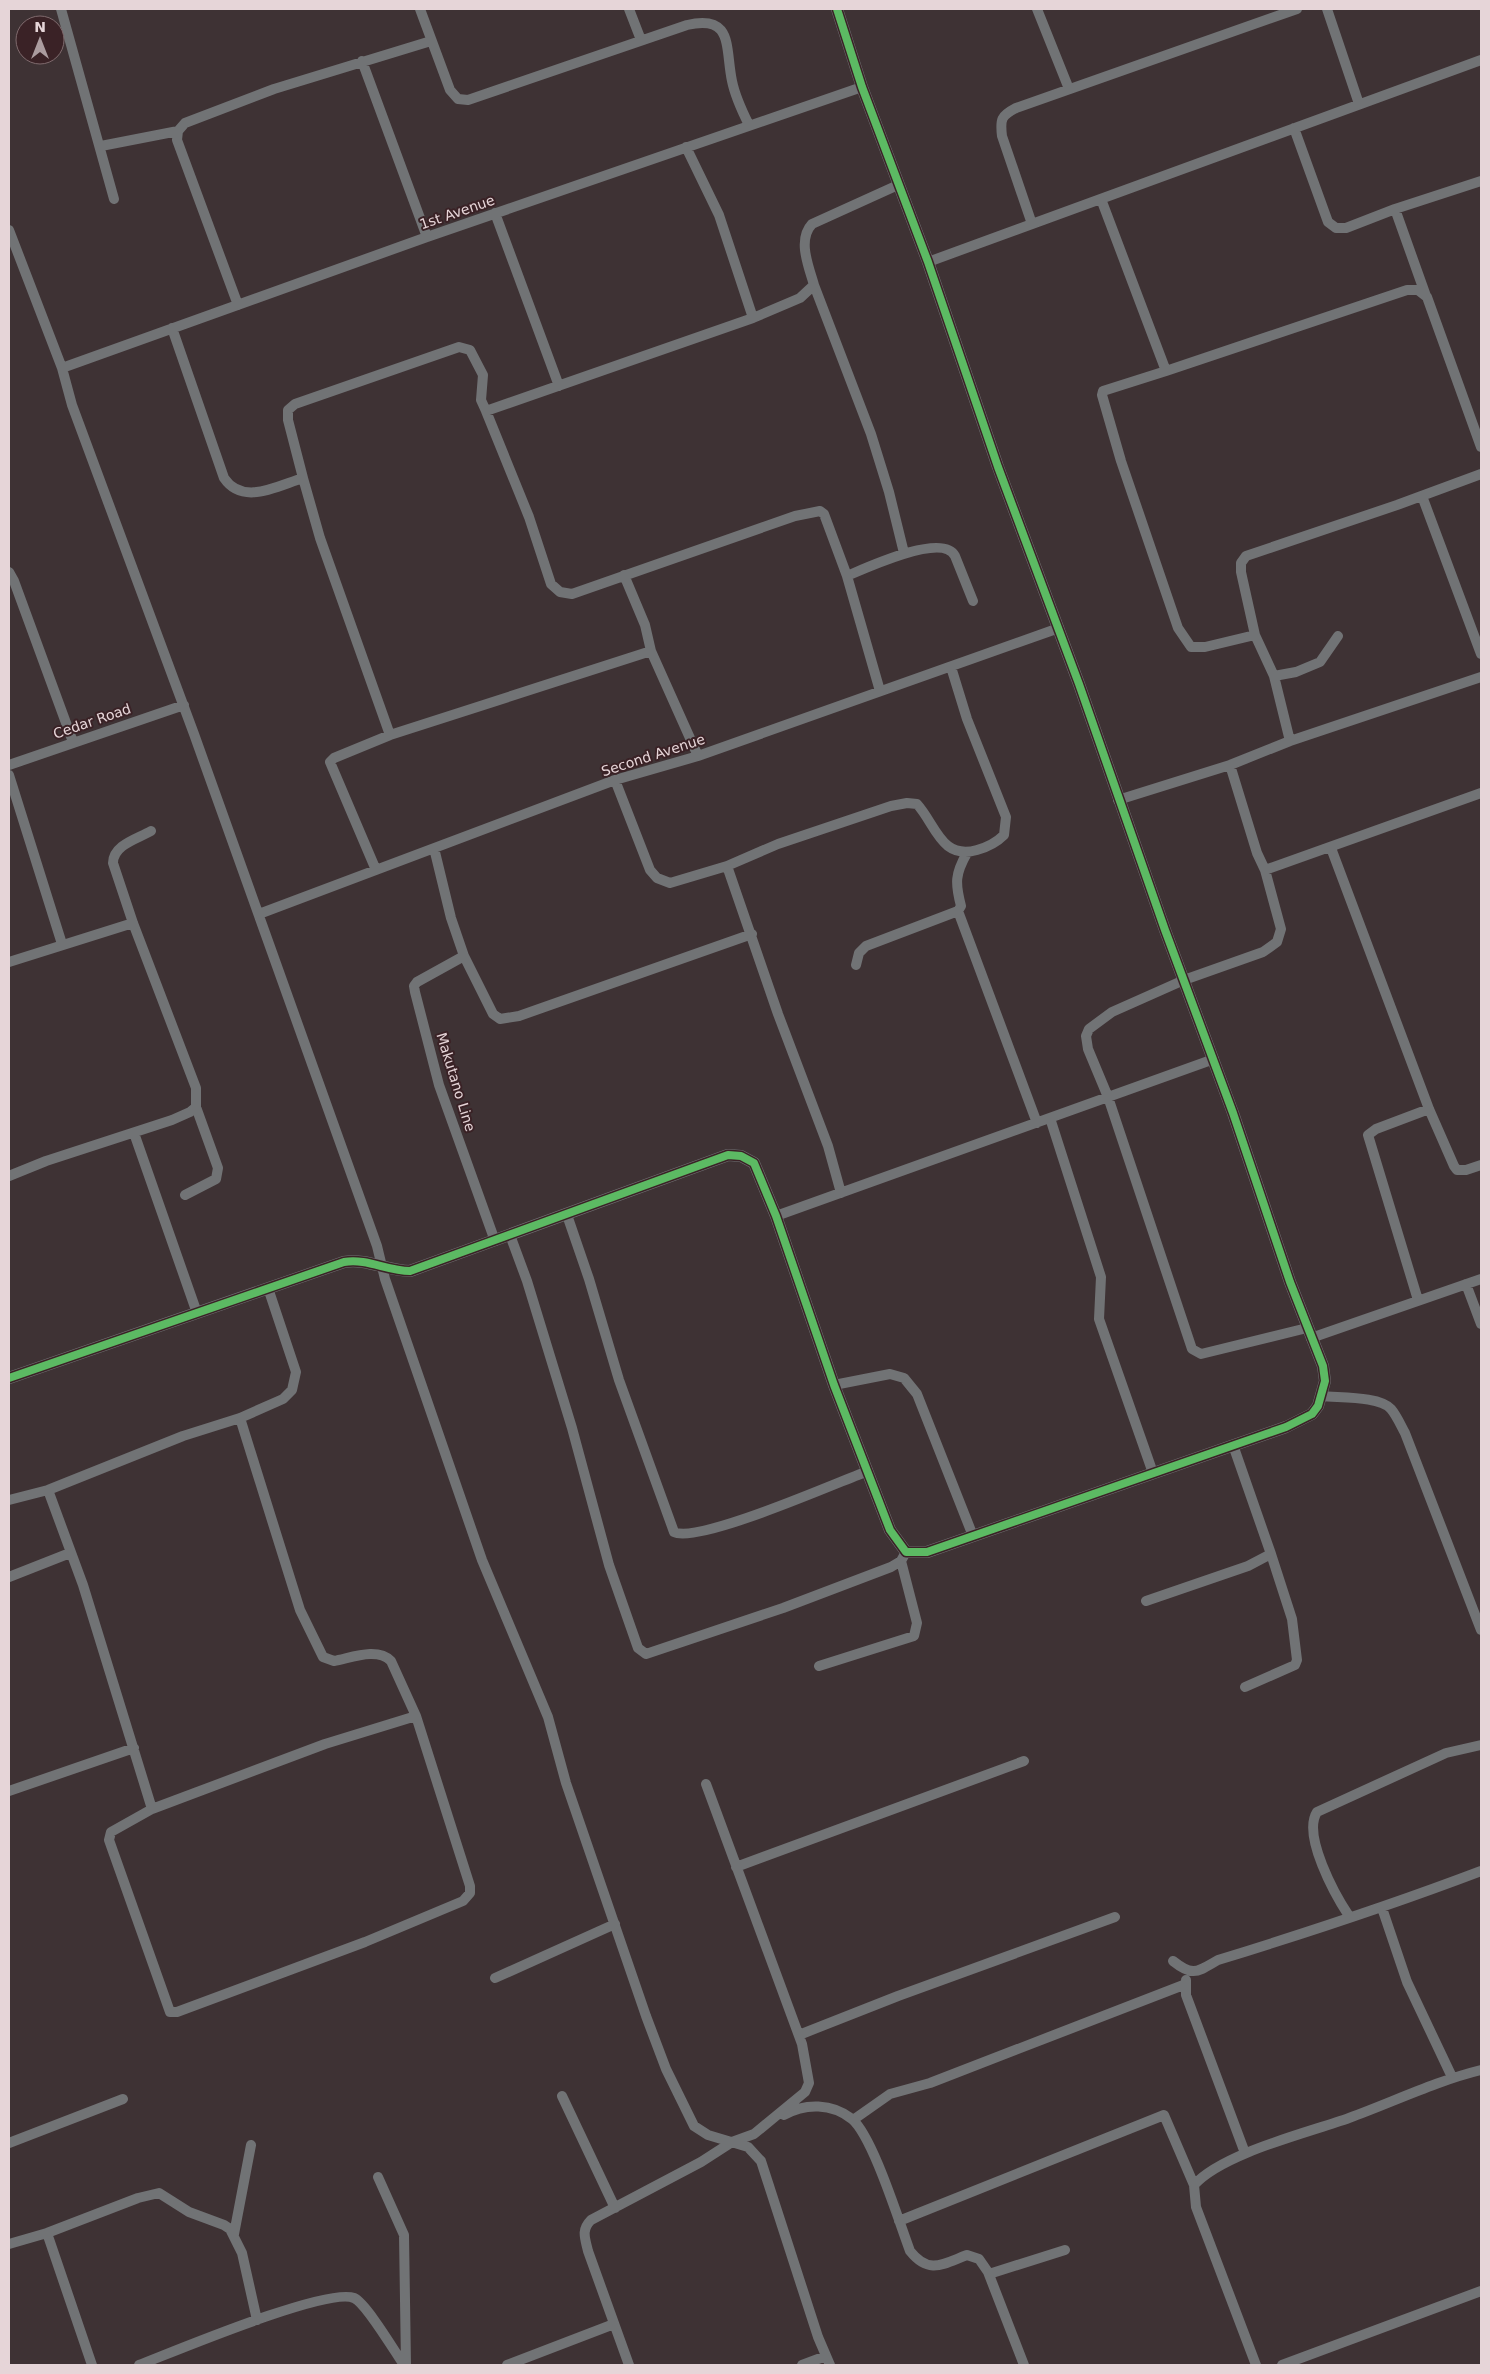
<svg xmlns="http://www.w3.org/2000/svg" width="1490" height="2374" viewBox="0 0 1490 2374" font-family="'DejaVu Sans',sans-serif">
<rect width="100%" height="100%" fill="#3e3234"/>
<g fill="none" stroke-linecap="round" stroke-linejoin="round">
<path stroke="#717375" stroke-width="10" d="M61 9 114 199
M420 9 450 90 458 99 468 100 687 25C734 14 725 48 732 81 735 96 742 111 749 125
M629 9 641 40
M1037 9 1069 89
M1327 9 1359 104
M362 61 427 237
M1294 128 1328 222 1336 228H1346L1395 209 1481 181
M101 146 178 131
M686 147 719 215 753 318
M1101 199 1166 371 1407 290H1418L1427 297 1481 447
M1395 209 1426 296
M495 213 559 386
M1032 224 1002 136C1000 119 1001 116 1016 108L1297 9
M9 230 62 368 72 405 194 734 377 1246 385 1279 482 1560 548 1717 566 1783 646 2016 666 2069 694 2126 708 2135 748 2147 761 2161 818 2337 830 2365
M928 262 1481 60
M814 285 871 434 889 492 904 553
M238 305 177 140 178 131 185 123 274 89 431 41
M172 328 224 478C243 506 277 486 303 478L288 420V410L295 404 459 347 470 350 483 375 481 400 486 411 753 318 800 298 814 285C809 267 797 240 812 224L898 185
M62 368 427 237 862 87
M1166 371 1103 391 1102 395 1121 461 1178 628 1191 647H1205L1255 635
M486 411 529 517 551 584 560 592 572 594 795 516 820 511 824 514 847 576 880 691
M303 478 320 538 390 735
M1422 496 1481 654
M9 572 14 581 73 742
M624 575 645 625 651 651
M847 576C866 568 943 532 955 556L973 601
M1274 676 1296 672 1320 662 1338 636
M1290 741 1274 676 1255 635 1241 572V563L1246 556 1397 505 1481 474
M9 765 184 705
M1230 765 1257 853 1265 870 1481 793
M9 775 62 944
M615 780 650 870 657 878 670 883 727 866 778 844 891 806 907 803 917 804C936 825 941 860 977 850 988 847 996 843 1004 835L1006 817 967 719 951 667
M1118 800 1230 765 1290 741 1481 677
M151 831C137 839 113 845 113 863L133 923 196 1088V1107L218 1168 216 1179 185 1195
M434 848 451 918 464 956 493 1014 500 1019 519 1016 752 934
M1331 848 1429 1109 1454 1166 1457 1170H1466L1481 1165
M727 866 778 1014 828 1146 841 1193
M376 870 330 762 334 758 390 735 651 651 698 756
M1265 870 1281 929 1277 942 1263 952 1184 980 1112 1012 1089 1029 1086 1036 1088 1049 1108 1097 1192 1349 1201 1354 1307 1328
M958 911 1037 1123
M259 914 615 780 698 756 1059 628
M464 956 417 982 414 986 415 992 439 1085 495 1241
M9 962 133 923
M856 965 859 953 866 946 958 911 961 906C955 883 955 874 967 853
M1050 1118 1101 1277 1099 1319 1153 1473
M134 1133 197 1313
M9 1176 46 1161 172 1120 190 1112 196 1107
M567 1215 589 1279 619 1380 674 1532C698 1544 836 1483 868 1471
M776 1216 1214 1059
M510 1235 527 1281 572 1428 609 1565 638 1648 646 1654 783 1608 891 1567 901 1561 906 1552
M1466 1284 1481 1324
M1418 1300 1368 1135 1376 1129 1429 1109
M1311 1338 1481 1279
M834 1385 890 1374 904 1378 917 1394 973 1536
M1322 1396C1339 1398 1380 1396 1391 1409 1397 1416 1401 1426 1405 1433L1481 1630
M48 1490 83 1585 152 1809 111 1832 109 1840 170 2012H177L365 1942 463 1901 470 1893V1886L416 1716 391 1661C377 1647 351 1658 334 1661L323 1657 300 1610 240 1418
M9 1500 48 1490 183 1436 240 1418 283 1399 292 1390 296 1372 268 1288
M9 1577 70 1553
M1146 1601 1248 1566 1271 1554 1233 1445
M819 1666 914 1636 917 1623 901 1561
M1245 1687 1295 1665 1297 1660 1292 1619 1271 1554
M9 1791 134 1748
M152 1809 325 1744 416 1716
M736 1867 1024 1761
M1382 1908 1407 1982 1452 2077
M1349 1916C1335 1895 1302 1835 1317 1812L1446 1753 1481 1745
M1173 1961C1193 1977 1197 1972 1218 1960 1306 1933 1394 1904 1481 1871
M495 1978 615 1924
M1186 1980V1995L1245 2153
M799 2035 898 1996 1115 1917
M562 2096 615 2208
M784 2115C805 2103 832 2103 852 2119 873 2137 899 2222 910 2251 929 2275 943 2264 967 2255L979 2259 988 2272 1024 2365
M853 2120 890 2094 930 2083 1186 1984
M9 2143 123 2099
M378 2177 404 2235 406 2365
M1194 2185C1223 2153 1307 2133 1349 2118 1393 2102 1436 2081 1481 2070
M899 2221 1164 2115 1194 2185 1196 2207 1256 2365
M47 2233 92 2365
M234 2234 251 2145
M9 2244 47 2233 138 2198 159 2193 189 2212 224 2225 230 2229 242 2253 257 2320
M989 2274 1065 2250
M139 2365C173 2352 327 2287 354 2298 366 2303 395 2352 404 2365
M507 2365 614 2324
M629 2365 588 2251C585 2238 581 2230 591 2220L701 2162 732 2142 754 2134 805 2092 809 2083 802 2044 706 1784
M802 2365 826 2356
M1282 2365 1481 2291"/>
<path stroke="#717375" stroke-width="12" d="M9 1378 344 1262C367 1258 387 1271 410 1271L728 1155 741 1156 754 1163 776 1216 834 1385 890 1530 906 1552H927L1286 1427 1312 1414 1318 1406 1325 1381 1323 1366 1290 1282 1233 1113 1165 930 1079 684 998 467 928 262 862 87 837 9"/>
<defs>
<path id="cycleway" d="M9 1378 344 1262C367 1258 387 1271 410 1271L728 1155 741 1156 754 1163 776 1216 834 1385 890 1530 906 1552H927L1286 1427 1312 1414 1318 1406 1325 1381 1323 1366 1290 1282 1233 1113 1165 930 1079 684 998 467 928 262 862 87 837 9"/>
</defs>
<use href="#cycleway" stroke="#3a2226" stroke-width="11"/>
<use href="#cycleway" stroke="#5cba63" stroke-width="8"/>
</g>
<g text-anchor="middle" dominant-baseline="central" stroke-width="4" stroke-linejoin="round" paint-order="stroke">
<g font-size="14" fill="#e6d5d8" stroke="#3a2226">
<text transform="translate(457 212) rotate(-19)">1st Avenue</text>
<text transform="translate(92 721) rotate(-19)">Cedar Road</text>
<text transform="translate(653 755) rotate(-18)">Second Avenue</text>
<text transform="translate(456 1082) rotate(73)">Makutano Line</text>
</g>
</g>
<rect width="1490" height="2374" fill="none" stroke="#e6d5d8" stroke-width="20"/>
<g transform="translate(40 40)"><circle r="24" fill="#3a2226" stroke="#7f6a6d"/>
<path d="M0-4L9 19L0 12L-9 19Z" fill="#ab9c9f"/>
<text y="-8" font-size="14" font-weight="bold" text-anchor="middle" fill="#e6d5d8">N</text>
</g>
</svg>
